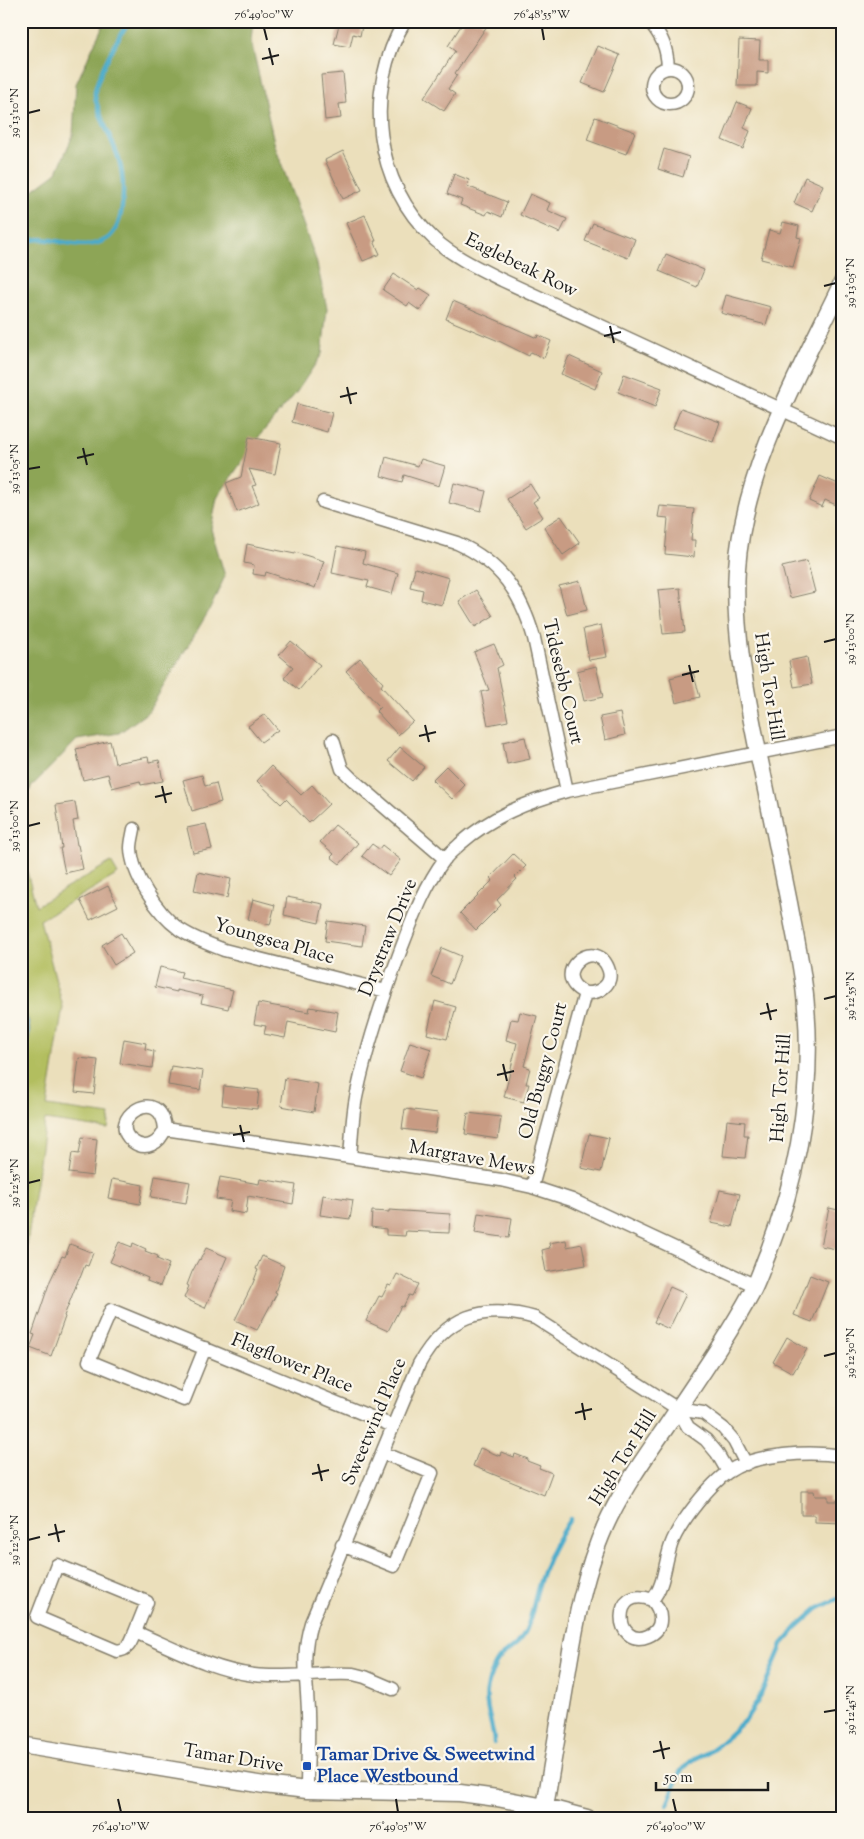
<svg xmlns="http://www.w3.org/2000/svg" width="864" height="1839" viewBox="0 0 864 1839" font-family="'Sorts Mill Goudy',serif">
<rect width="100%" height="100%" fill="#fbf7ec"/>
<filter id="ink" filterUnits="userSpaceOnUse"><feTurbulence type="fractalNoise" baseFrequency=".02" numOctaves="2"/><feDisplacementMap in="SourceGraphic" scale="10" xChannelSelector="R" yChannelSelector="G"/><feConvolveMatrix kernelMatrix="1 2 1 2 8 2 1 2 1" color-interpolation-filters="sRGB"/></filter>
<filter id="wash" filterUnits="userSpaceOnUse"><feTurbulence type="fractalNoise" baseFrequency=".0096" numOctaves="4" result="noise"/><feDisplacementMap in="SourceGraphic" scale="20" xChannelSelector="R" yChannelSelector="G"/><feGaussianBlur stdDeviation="1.12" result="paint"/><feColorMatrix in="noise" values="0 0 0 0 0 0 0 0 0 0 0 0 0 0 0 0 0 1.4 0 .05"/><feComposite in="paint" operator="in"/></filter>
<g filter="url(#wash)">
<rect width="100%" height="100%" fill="#ebdfbb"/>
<path fill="#b2be5f" stroke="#676d3e" d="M21 849 36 906 111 862 118 874 40 920 63 1007 47 1106 110 1115 108 1129 45 1120 21 1286Z"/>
<path fill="#8da556" stroke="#546039" d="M105 21H253L251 41 275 146 316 260 327 308 322 354 296 393 260 435 217 498 211 529 225 576 210 609 148 712 119 733 77 740 31 787 21 816V199L57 172 73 135 76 84Z"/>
<path fill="#4babca" stroke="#346473" d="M21 1004C30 1020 35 1038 21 1053Z"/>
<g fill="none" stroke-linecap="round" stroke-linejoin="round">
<path stroke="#4babca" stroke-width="4.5" d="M21 242C50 232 77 253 103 241 127 231 125 181 119 160 113 139 99 119 95 96 93 82 120 33 130 21
M494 1743C494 1726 484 1708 487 1690 489 1680 494 1663 502 1656 508 1650 517 1645 522 1638 532 1622 533 1602 539 1584 547 1558 556 1541 570 1519
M667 1805 680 1772 691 1761 708 1752 723 1741 745 1720 758 1701 783 1643 797 1627 817 1609 843 1596"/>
</g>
<g id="blocks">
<path fill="#c89b83" d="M340 21H363L360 36 353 34 350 47 334 44Z
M464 21H480L487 26 455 73 457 75 448 89 455 94 444 111 424 98 455 51 448 46Z
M739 40 760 41 759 60H768V73L757 72V86H737Z
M598 46 620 55 604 92 582 83Z
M343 73 346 103 339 104 341 118 325 120 321 75Z
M737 102 752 108 744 128 750 131 743 149 722 140Z
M595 117 635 132 626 154 587 140Z
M664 149 689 157 683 177 658 169Z
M343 151 362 190 343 199 325 160Z
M454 174 469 180 467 186 507 202 502 217 488 211 486 215 460 205 462 200 447 194Z
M805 177 823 185 812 211 794 203Z
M530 194 550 203 547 210 567 219 560 233 520 215Z
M365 215 376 241H374L380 254 363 261 346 223Z
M783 222 799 226 797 237 801 238 793 267 761 259 769 230 780 233Z
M593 223 635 239 628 258 585 241Z
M666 254 704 270 697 287 659 271Z
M394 274 418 290 420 288 431 295 420 311 409 303 407 306 383 290Z
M726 295 771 307 766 325 721 313Z
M453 301 537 338 538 335 551 341 544 358 531 352 529 356 501 342 446 319Z
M569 356 602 371 595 389 561 374Z
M624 374 662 388 655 407 618 392Z
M297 404 332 413 327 432 292 422Z
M681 408 720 422 713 442 673 428Z
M249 437 281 443 275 474 249 469 256 485 252 486 259 503 237 512 226 483 241 477Z
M386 457 418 466 421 459 445 466 439 486 404 475 402 482 381 476Z
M820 476 843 486V508L825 500 822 507 809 501Z
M454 483 486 491 481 511 449 503Z
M530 484 539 498 533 502 543 517 526 528 507 499Z
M660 506 694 509 691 540H695L694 557 665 554 668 518 658 517Z
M561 516 580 543 563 555 544 527Z
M247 544 295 554V552L324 561 315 588 266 572 265 576 253 574 254 565 244 563Z
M337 546 365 552 363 563 398 573 392 594 367 587 369 581 332 573Z
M807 561 815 592 790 598 782 567Z
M415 568 449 578 442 605 421 600 423 590 410 587Z
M580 581 587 610 567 615 559 586Z
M680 588 685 632 663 634 658 590Z
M476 590 493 616 475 627 459 601Z
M601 625 607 657 589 660 583 629Z
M291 641 320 665 299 690 284 678 293 667 279 655Z
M494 644 503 665 497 668 508 721 488 725 481 692 489 690 474 652Z
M807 657 812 684 794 687 789 661Z
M360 658 383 683 381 686 413 721 398 735 376 711 380 707 346 671Z
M596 666 603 697 584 701 577 671Z
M693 672 700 697 676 703 670 678Z
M620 713 625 735 605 740 600 717Z
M265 714 278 730 261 742 248 726Z
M525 737 530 759 507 764 503 742Z
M110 741 115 763 148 757 149 762 159 760 163 781 141 785 140 781 112 788 108 774 83 780 76 749Z
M400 747 424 767 412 781 388 761Z
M271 766 301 795 312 785 329 804 309 823 286 799 281 804 257 781Z
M446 766 465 785 452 799 432 780Z
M202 775 205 786 216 783 221 802 192 811 183 780Z
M75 802 78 820 73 821 77 845H78L83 869 65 873 60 848H62L56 805Z
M206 824 212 849 193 853 187 828Z
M335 825 358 843 340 864 331 857 334 854 320 842Z
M372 844 379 849 382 845 401 860 389 876 362 856Z
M513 854 526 866 515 877 517 879 497 900 501 905 476 930 460 913 493 880 490 878Z
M198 872 231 879 227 898 194 891Z
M108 886 118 906 90 920 80 900Z
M287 897 323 904 319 923 284 915Z
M253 899 275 905 270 925 248 919Z
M328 921 365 926 362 946 325 941Z
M121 933 133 953 114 965 102 945Z
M442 948 461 956 450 984 431 976Z
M160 967 182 972 180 978 233 990 228 1009 201 1003 203 996 177 990V992L155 987Z
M435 1001 456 1007 447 1039 427 1034Z
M258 1003 309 1012 310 1007 338 1012 335 1032 288 1022 285 1038 264 1034 266 1026 254 1024Z
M520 1012 537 1016 524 1066 530 1068 526 1084H529L524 1102 504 1097 517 1043 506 1040 511 1019 518 1020Z
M124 1039 146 1043 145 1049 154 1051 152 1068 120 1063Z
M410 1042 431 1049 421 1078 400 1071Z
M79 1058 98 1060 94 1094 75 1092Z
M171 1066 203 1071 200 1090 168 1085Z
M285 1078 318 1084 314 1112 281 1106Z
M224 1086 259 1090 257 1109 222 1105Z
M405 1109 438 1113 435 1133 402 1129Z
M468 1113 501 1117 498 1139 465 1134Z
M727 1120 745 1122 744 1135H748L745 1158 723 1156Z
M589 1134 609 1138 601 1172 581 1168Z
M82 1137 97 1139 93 1176 69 1173 72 1153 79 1154Z
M155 1176 190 1182 186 1203 151 1197Z
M220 1177 259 1184 260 1179 296 1185 293 1204 248 1196 246 1214 229 1211 231 1201 216 1199Z
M112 1179 143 1185 140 1204 108 1198Z
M720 1190 740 1194 732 1227 711 1223Z
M323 1195 353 1200 350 1219 320 1215Z
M829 1208 843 1211V1241L841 1250 821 1246Z
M389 1210 450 1214 449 1233 406 1231 405 1236 386 1235V1229L371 1227 372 1211 389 1212Z
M478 1213 512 1218 509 1238 475 1233Z
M566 1240 567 1247 582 1244 586 1265 546 1272 542 1250 550 1248 549 1243Z
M119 1242 132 1247 133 1243 146 1249 145 1251 158 1256 157 1259 169 1264 160 1286 147 1281 148 1278 110 1262Z
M70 1244 93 1253 88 1266 85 1265 80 1278H79L64 1316 65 1317 51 1356 30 1348 35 1335 32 1334 50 1281 62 1256 65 1257Z
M206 1248 227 1257 205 1308 184 1298 189 1286 187 1285 192 1272 199 1259 200 1260Z
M262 1256 284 1266 275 1292 277 1293 257 1330 235 1320 253 1283 258 1270 256 1269Z
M397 1274 418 1284 412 1296 409 1295 403 1307 401 1306 388 1331 366 1321 379 1296 382 1297 388 1285 391 1286Z
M810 1275 828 1282 812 1322 794 1315Z
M670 1287 686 1294 669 1329 654 1322Z
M787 1337 807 1349 793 1373 773 1362Z
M480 1448 500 1456 501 1452 514 1457 515 1454 528 1459 527 1461 540 1466 539 1468 552 1473 544 1495 473 1466Z
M801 1491H814L815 1496H828V1501H842L843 1523 815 1522V1515H801Z"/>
</g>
</g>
<g filter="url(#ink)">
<use href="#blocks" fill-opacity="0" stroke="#847e6c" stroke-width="1"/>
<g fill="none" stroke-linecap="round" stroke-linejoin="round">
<defs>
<path id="minor" d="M405 21C363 90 374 184 434 239 454 257 478 268 502 280L843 438
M649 21C662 36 667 48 668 67
M652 86a18 18 0 1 1 36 0a18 18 0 1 1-36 0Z
M323 502 457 543C501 563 521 593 534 638L567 791
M333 740 342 769 352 779 445 859
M134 829C133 835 131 842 131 848 132 875 157 913 179 929 192 938 209 944 224 950L386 991
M165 1129C160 1143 146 1152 132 1141 105 1119 161 1083 165 1129L501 1180 532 1187 572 1200 756 1286
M350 1157C352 1136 352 1114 357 1093 367 1045 383 998 400 952 412 921 424 887 444 860 448 854 455 849 460 844 492 816 527 802 567 791L843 736
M532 1187 585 993C599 994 615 984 608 968 595 935 547 975 585 993
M205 1348 184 1400 89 1361 111 1310 393 1426
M678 1409 688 1427 706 1440 717 1453 728 1472
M342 1545 394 1566 432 1473 383 1453
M652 1600C610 1583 614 1650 648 1636 665 1629 662 1611 652 1600 666 1584 664 1560 673 1540 682 1520 710 1484 728 1472 755 1453 811 1451 843 1456
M135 1632 147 1602 57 1565 37 1617 117 1651C129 1650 131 1642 135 1632 173 1648 212 1670 254 1675 287 1679 320 1672 353 1674L365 1677 393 1689
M307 1790C307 1764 309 1738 308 1712 307 1678 301 1656 311 1623L419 1364C446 1316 482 1303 535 1318L678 1409 703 1413 723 1428 734 1441 746 1464"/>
<path id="tertiary" d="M21 1745 264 1785 307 1790 460 1793 497 1798 545 1807 587 1818
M545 1807C552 1767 558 1727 565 1687 574 1630 584 1568 610 1516 626 1484 646 1456 666 1427 696 1382 727 1338 753 1290 759 1278 763 1265 768 1253 782 1217 792 1182 799 1144 807 1099 810 1052 806 1007 804 972 795 937 789 903 779 853 769 803 758 752 746 691 733 631 737 568 744 467 800 371 843 281"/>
</defs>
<use href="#minor" stroke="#847e6c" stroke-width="15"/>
<use href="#tertiary" stroke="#847e6c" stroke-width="19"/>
<use href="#minor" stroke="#fff" stroke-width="12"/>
<use href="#tertiary" stroke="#fff" stroke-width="16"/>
</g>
</g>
<path fill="none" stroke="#1c1c1c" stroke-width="2" d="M264 28 267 40M542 28 544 40M269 48 273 65M262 59 279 55M28 113 40 110M824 286 836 283M610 326 614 343M604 336 621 332M347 387 351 404M340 397 357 393M83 448 87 465M77 458 94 454M28 469 40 467M824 642 836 639M689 665 693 682M682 675 699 671M425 725 429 742M419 736 436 732M162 786 166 803M155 797 172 793M28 826 40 823M824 999 836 996M767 1003 771 1020M760 1014 777 1010M503 1064 507 1081M497 1075 514 1071M240 1125 244 1142M233 1135 250 1132M28 1183 40 1180M824 1356 836 1353M582 1403 585 1420M575 1413 592 1409M318 1464 322 1481M312 1474 329 1470M55 1524 59 1542M48 1535 65 1531M28 1540 40 1537M824 1712 836 1710M660 1741 664 1759M653 1752 670 1748M118 1799 121 1812M396 1799 398 1812M673 1799 676 1812"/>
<rect fill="#1a4fb4" stroke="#fbf7ec" stroke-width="2" x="302" y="1761" width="10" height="10" rx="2.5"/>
<g text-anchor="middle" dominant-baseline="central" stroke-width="4.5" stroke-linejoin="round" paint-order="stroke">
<g font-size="19" fill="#1c1c1c" stroke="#fbf7ec">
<text transform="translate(521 266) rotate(26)">Eaglebeak Row</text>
<text transform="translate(562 682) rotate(77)">Tidesebb Court</text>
<text transform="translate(768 687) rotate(81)">High Tor Hill</text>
<text transform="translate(389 938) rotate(-68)">Drystraw Drive</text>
<text transform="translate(274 942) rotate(16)">Youngsea Place</text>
<text transform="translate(544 1071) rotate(-75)">Old Buggy Court</text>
<text transform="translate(782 1088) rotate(-86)">High Tor Hill</text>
<text transform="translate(472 1159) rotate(10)">Margrave Mews</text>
<text transform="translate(292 1364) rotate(22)">Flagflower Place</text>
<text transform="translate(375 1422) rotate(-67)">Sweetwind Place</text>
<text transform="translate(624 1458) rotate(-58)">High Tor Hill</text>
<text transform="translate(233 1759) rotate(9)">Tamar Drive</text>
</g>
<g font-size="19" font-weight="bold" fill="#164399" stroke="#fbf7ec" text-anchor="start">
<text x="317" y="1755">Tamar Drive &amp; Sweetwind<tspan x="317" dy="22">Place Westbound</tspan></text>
</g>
</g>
<rect width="864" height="1839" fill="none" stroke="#fbf7ec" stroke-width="55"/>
<path d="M656 1782v8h112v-8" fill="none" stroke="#1c1c1c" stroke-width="2.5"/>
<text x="664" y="1782" font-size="15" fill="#1c1c1c" stroke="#fbf7ec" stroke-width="4" paint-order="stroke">50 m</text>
<rect x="28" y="28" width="808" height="1784" fill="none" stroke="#1c1c1c" stroke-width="2"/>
<g font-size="12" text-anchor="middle" fill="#1c1c1c">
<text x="264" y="18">76°49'00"W</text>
<text x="542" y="18">76°48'55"W</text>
<text transform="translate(14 113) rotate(-90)" y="4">39°13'10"N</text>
<text transform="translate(850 283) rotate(-90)" y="4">39°13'05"N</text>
<text transform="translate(14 469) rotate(-90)" y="4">39°13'05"N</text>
<text transform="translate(850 639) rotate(-90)" y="4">39°13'00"N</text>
<text transform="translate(14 826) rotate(-90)" y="4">39°13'00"N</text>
<text transform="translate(850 996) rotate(-90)" y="4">39°12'55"N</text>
<text transform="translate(14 1183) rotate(-90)" y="4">39°12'55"N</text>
<text transform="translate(850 1353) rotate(-90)" y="4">39°12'50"N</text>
<text transform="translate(14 1540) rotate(-90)" y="4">39°12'50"N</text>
<text transform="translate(850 1710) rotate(-90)" y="4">39°12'45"N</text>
<text x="121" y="1830">76°49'10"W</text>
<text x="398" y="1830">76°49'05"W</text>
<text x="676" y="1830">76°49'00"W</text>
</g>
</svg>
